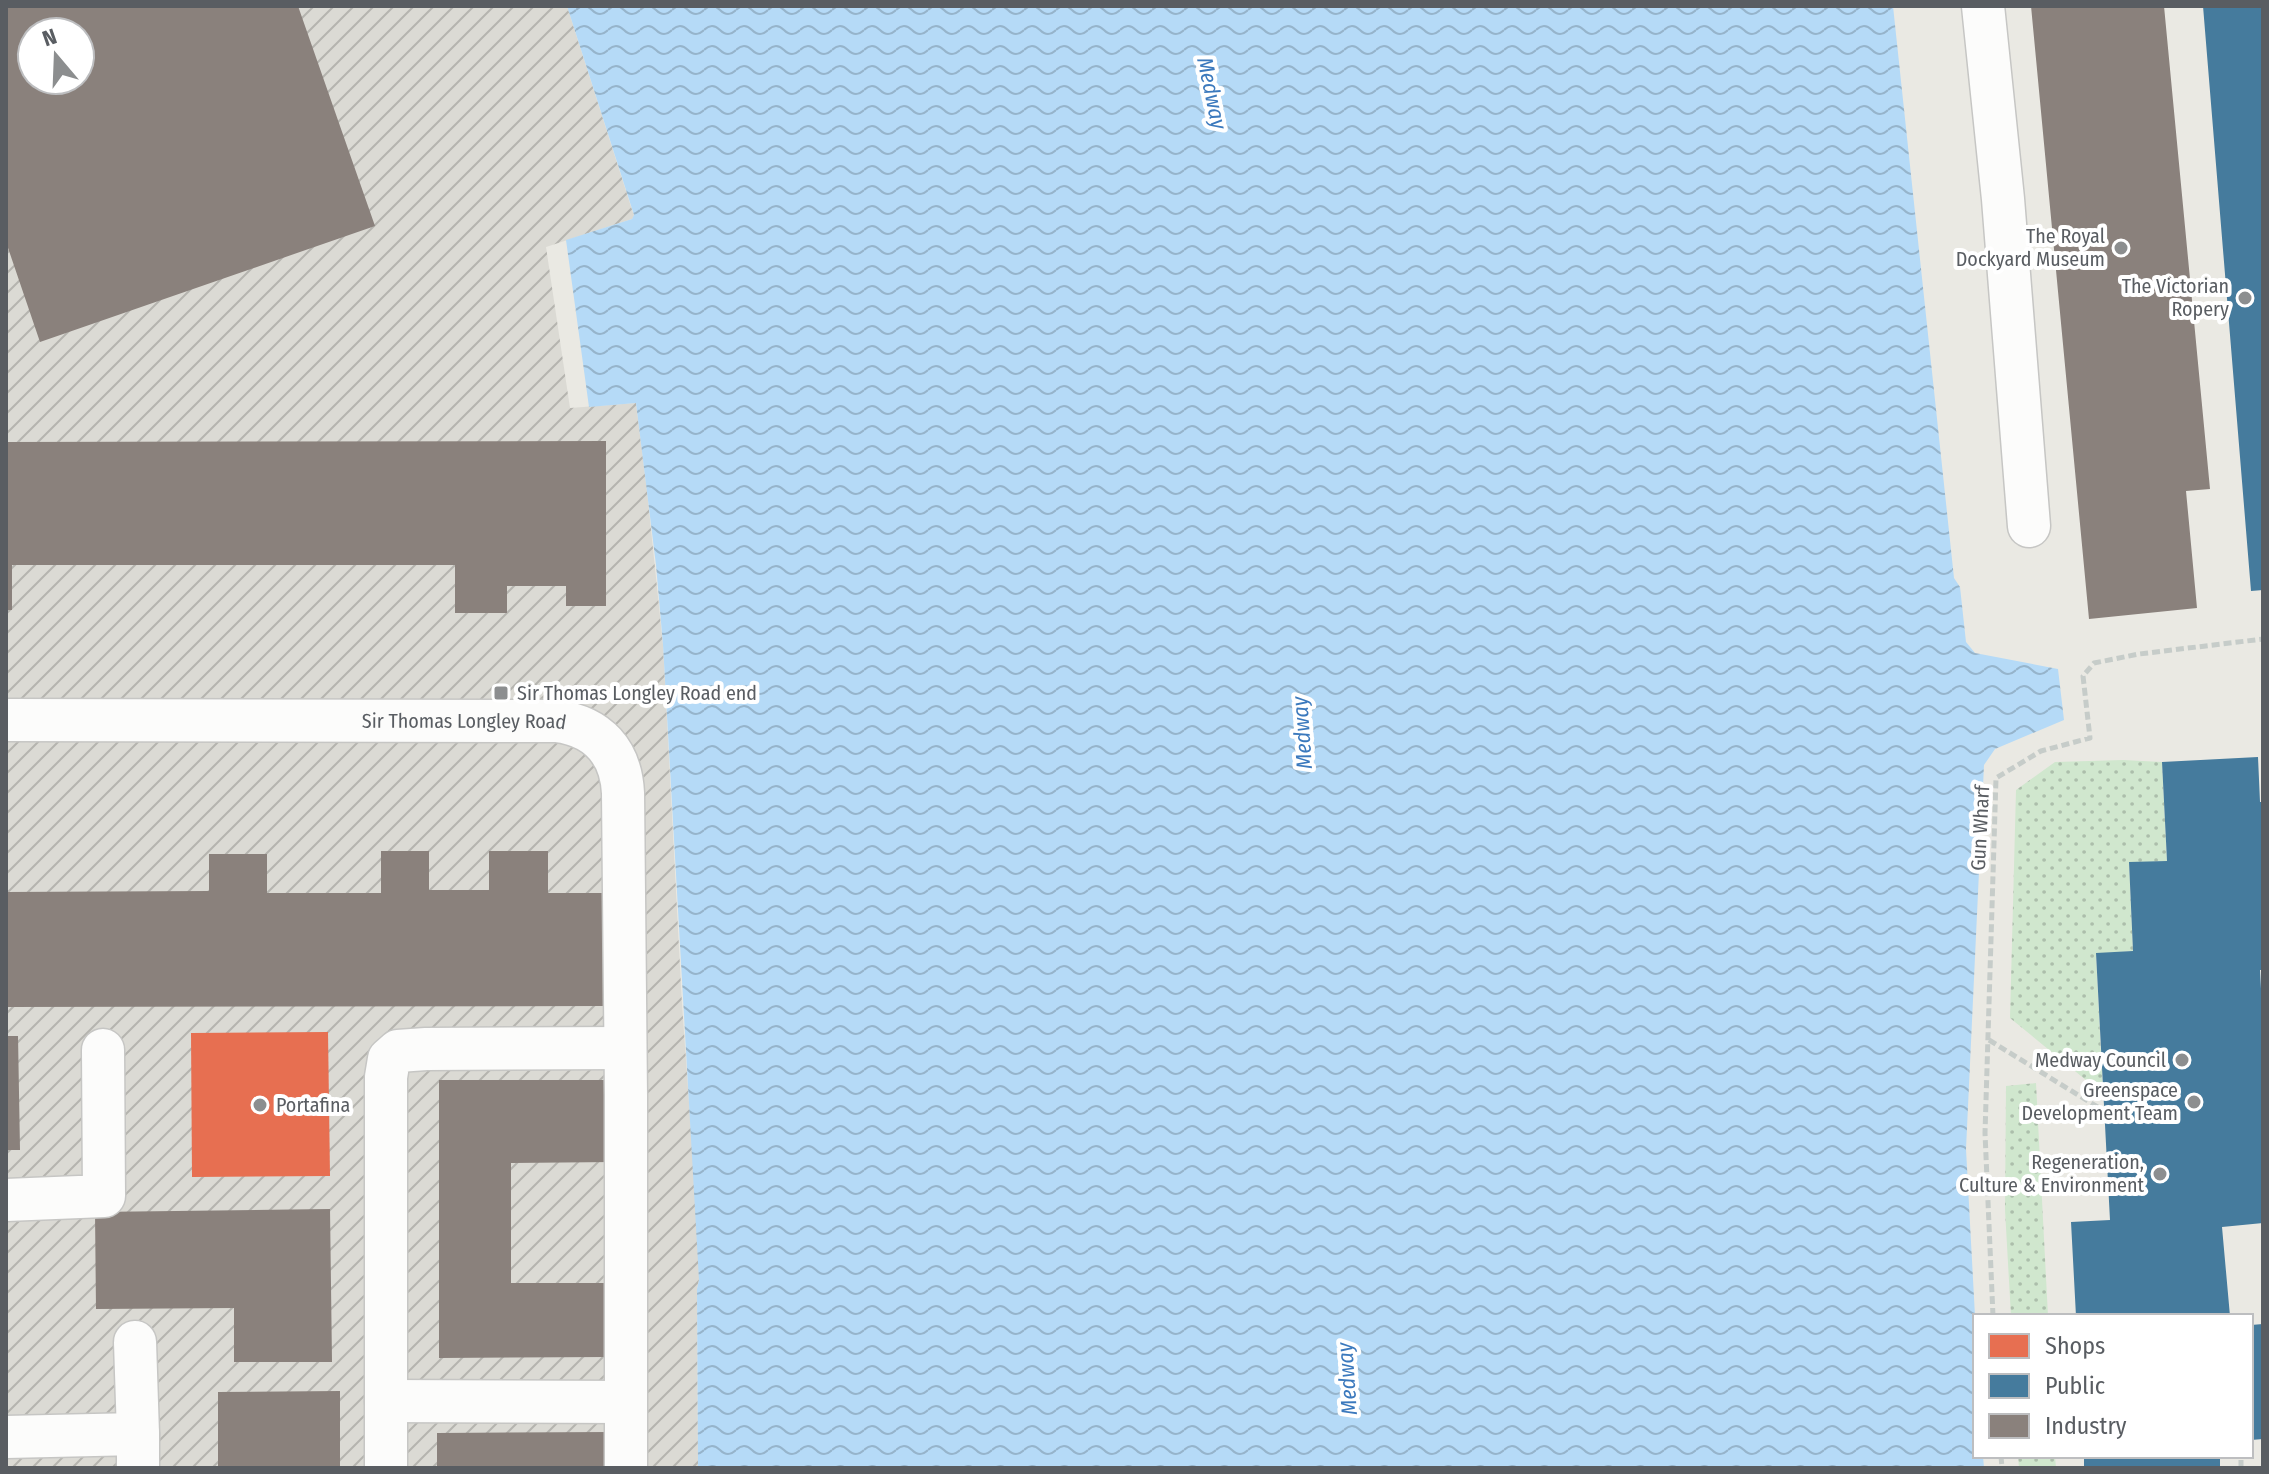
<svg xmlns="http://www.w3.org/2000/svg" width="2269" height="1474" viewBox="0 0 2269 1474" font-family="'Fira Sans Condensed',sans-serif">
<defs>
<pattern id="industrial-furrows" width="10" height="10" patternUnits="userSpaceOnUse" patternTransform="scale(2)"><rect width="10" height="10" fill="#dbdad4"/><path d="M-1 1l2-2M0 10L10 0M9 11l2-2" fill="none" stroke="#b5b4af"/></pattern>
<pattern id="grass-dots" width="8" height="8" patternUnits="userSpaceOnUse" patternTransform="scale(2)"><rect width="8" height="8" fill="#d0e7ce"/><path d="M2 2h.1M6 6h.1" fill="none" stroke="#acbeab" stroke-width="1.8" stroke-linecap="round"/></pattern>
<pattern id="water-waves" width="16" height="10" patternUnits="userSpaceOnUse" patternTransform="scale(2)"><rect width="16" height="10" fill="#b5daf7"/><path d="M0 5q4-4 8 0t8 0" fill="none" stroke="#96b4cb"/></pattern>
</defs>
<rect width="100%" height="100%" fill="#eae9e3"/>
<path fill="url(#industrial-furrows)" fill-rule="evenodd" d="M6 6H567L634 216 632 219 546 247 570 408 636 403 647 491 663 645 682 1004 699 1242V1280L697 1289 698 1468H6ZM32 32H80V80H32Z"/>
<path fill="url(#grass-dots)" d="M2123 760 2162 762 2167 861 2129 863 2133 951 2096 954 2103 1094 2010 1018 2016 790 2055 762Z
M2036 1083 2048 1316H2011L2005 1210 2006 1086Z
M2018 1456H2055L2056 1468H2019Z"/>
<path fill="url(#water-waves)" d="M567 6H1893L1954 578 1960 587 1966 642 1975 653 2058 669 2064 720 1995 749 1984 765 1966 1149 1975 1316V1456H1983L1984 1468H698L697 1289 699 1280 663 645 656 565 636 403 589 407 566 240 632 219 634 215Z"/>
<path fill="#e76f51" d="M328 1032 330 1176 192 1177 191 1033Z"/>
<path fill="#457b9d" d="M2203 6H2263V590L2251 591Z
M2258 757 2260 802H2263V970H2260L2263 1026V1223L2222 1227 2230 1316H2076L2071 1222 2110 1220 2096 953 2133 951 2129 862 2167 861 2162 762Z
M2263 1324V1439L2251 1440V1325Z
M2084 1456H2220V1468H2084Z"/>
<path fill="#8a817c" fill-rule="evenodd" d="M6 6H298L375 226 40 342 6 242ZM32 32H80V80H32Z
M2031 6H2164L2210 489 2186 491 2197 608 2089 619Z
M606 441V606H566V586H507V613H455V565H12V610H6V442Z
M381 851H429V890H489V851H548V893H604V1006L6 1007V892L209 891V854H267V893H381Z
M6 1036H18L20 1150H6Z
M439 1080H613L614 1162 511 1163V1283H607V1357L439 1358Z
M330 1209 332 1362H234V1308L96 1309 95 1212Z
M340 1391V1468H218V1392Z
M612 1432V1468H437V1433Z"/>
<g fill="none" stroke-linecap="round" stroke-linejoin="round">
<defs>
<g id="minor">
<path d="M1983 6 2003 199 2029 526"/>
<path id="s1" d="M6 720 556 721C598 726 621 752 623 793L626 1096V1468"/>
<path d="M6 1200 104 1196 103 1050"/>
<path d="M135 1342 138 1434"/>
<path d="M386 1401 625 1402"/>
<path d="M6 1437 138 1434V1468"/>
<path d="M386 1468V1077L389 1059 398 1051 426 1049 625 1048"/>
</g>
</defs>
<use href="#minor" stroke="#c6c6c4" stroke-width="45"/>
<path stroke="#c6ccc9" stroke-width="5" stroke-dasharray="8 4" stroke-linecap="butt" d="M1989 1040 2104 1111
M1993 1316 1985 1133 1996 778 2041 751 2090 738 2083 676 2094 663 2139 654 2263 639
M2001 1456 2002 1468
M2241 1468V1456"/>
<use href="#minor" stroke="#fcfcfb" stroke-width="42"/>
</g>
<g fill="#8c8e8f" stroke="#fff" stroke-width="3">
<circle cx="2121" cy="248" r="8"/>
<circle cx="2245" cy="298" r="8"/>
<rect x="493" y="685" width="16" height="16" rx="4"/>
<circle cx="2182" cy="1060" r="8"/>
<circle cx="2194" cy="1102" r="8"/>
<circle cx="260" cy="1105" r="8"/>
<circle cx="2160" cy="1174" r="8"/>
</g>
<g text-anchor="middle" dominant-baseline="central" stroke-width="8" stroke-linejoin="round" paint-order="stroke">
<g font-size="20" fill="#595d62" stroke="#fff" text-anchor="end">
<text x="2105" y="236">The Royal<tspan x="2105" dy="23">Dockyard Museum</tspan></text>
<text x="2229" y="286">The Victorian<tspan x="2229" dy="23">Ropery</tspan></text>
<text x="517" y="693" text-anchor="start">Sir Thomas Longley Road end</text>
<text x="2166" y="1060">Medway Council</text>
<text x="2178" y="1090">Greenspace<tspan x="2178" dy="23">Development Team</tspan></text>
<text x="276" y="1105" text-anchor="start">Portafina</text>
<text x="2144" y="1162">Regeneration,<tspan x="2144" dy="23">Culture &amp; Environment</tspan></text>
</g>
<g font-size="20" fill="#595d62" stroke="#fff">
<text stroke="none"><textPath href="#s1" startOffset="458">Sir Thomas Longley Road</textPath></text>
<text transform="translate(1980 828) rotate(-87)">Gun Wharf</text>
</g>
<g font-size="22" font-style="italic" fill="#3b79bd" stroke="#fff">
<text transform="translate(1212 93) rotate(78)">Medway</text>
<text transform="translate(1302 733) rotate(-94)">Medway</text>
<text transform="translate(1347 1379) rotate(-94)">Medway</text>
</g>
</g>
<rect width="2269" height="1474" fill="none" stroke="#595d62" stroke-width="16"/>
<rect x="1973" y="1314" width="280" height="144" fill="#ffffff" stroke="#bdbec0" stroke-width="2"/>
<rect x="1989" y="1334" width="40" height="24" fill="#e76f51" stroke="#bdbec0" stroke-width="2"/>
<text x="2045" y="1354" font-size="24" fill="#595d62">Shops</text>
<rect x="1989" y="1374" width="40" height="24" fill="#457b9d" stroke="#bdbec0" stroke-width="2"/>
<text x="2045" y="1394" font-size="24" fill="#595d62">Public</text>
<rect x="1989" y="1414" width="40" height="24" fill="#8a817c" stroke="#bdbec0" stroke-width="2"/>
<text x="2045" y="1434" font-size="24" fill="#595d62">Industry</text>
<g transform="translate(56 56) rotate(341)"><circle r="38" fill="#ffffff" stroke="#bdbec0" stroke-width="2"/>
<path d="M0-6L14 30L0 20L-14 30Z" fill="#8c8e8f"/>
<text y="-12" font-size="22" font-weight="bold" text-anchor="middle" fill="#595d62">N</text>
</g>
</svg>
